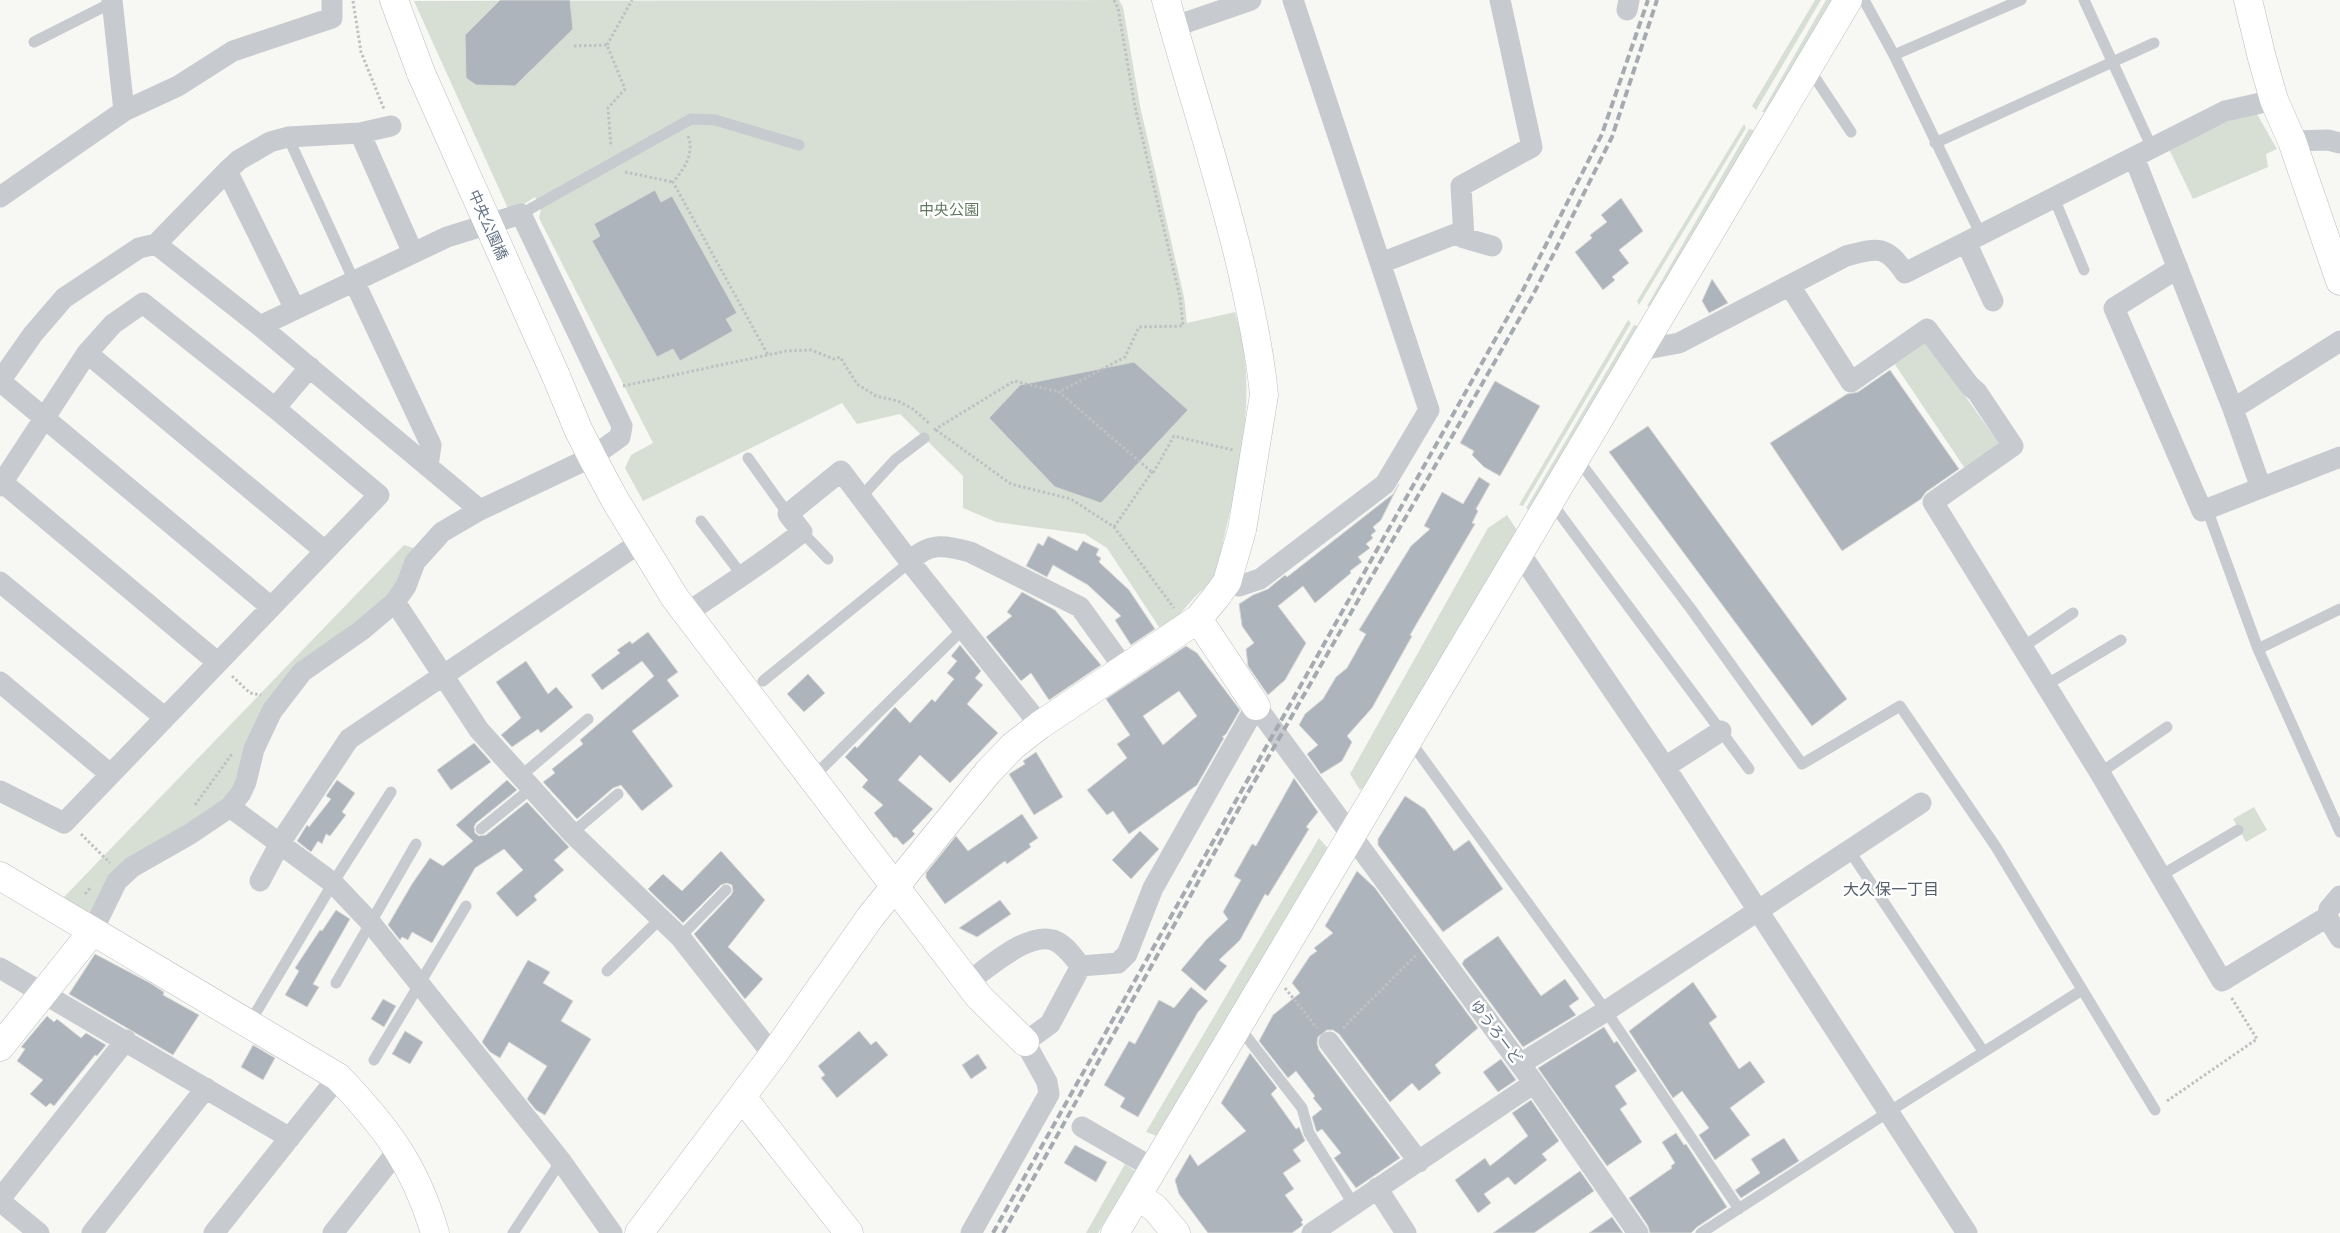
<svg xmlns="http://www.w3.org/2000/svg" width="2340" height="1233" viewBox="0 0 2340 1233" font-family="Raleway,'Noto Sans JP',sans-serif">
<rect width="100%" height="100%" fill="#f7f7f4"/>
<path fill="#d7dfd5" d="M1119 0 1123 7 1140 106 1184 297 1187 323 1235 312C1258 384 1242 461 1225 533 1222 545 1219 570 1212 580 1207 587 1199 592 1193 599 1182 611 1175 622 1161 630L1107 548 1085 534 996 522 963 508V476L900 414 857 424 842 403 643 501 625 468 631 455 653 443 539 218 541 209 535 197 510 213 414 1Z
M1815 0H1821L1756 110 1752 106Z
M1826 0H1832L1767 112H1762Z
M2254 109 2277 149 2266 154 2268 167 2193 199 2169 149Z
M1744 124 1746 128 1639 305 1637 301Z
M1749 129 1753 130 1754 132 1651 306H1647Z
M1628 320 1631 323 1523 506 1519 505Z
M1634 325 1638 326 1529 510 1526 508Z
M1926 341 2000 445 1966 470 1894 363Z
M1507 515 1518 532 1368 784 1360 790 1350 774 1488 528Z
M404 545 417 549 387 599 298 668 233 794 92 912 83 911 64 897Z
M2254 807 2267 830 2246 842 2233 819Z
M1319 838 1330 851 1157 1136 1146 1132Z
M1125 1164 1135 1171 1098 1233H1086Z"/>
<path fill="#aeb4bb" stroke="#d9d9d6" fill-rule="evenodd" d="M500 0H570L573 29 515 86 476 85 466 78 465 35Z
M655 190 661 202 672 196 737 313 726 319 733 331 680 361 673 349 657 357 592 241 600 236 594 224Z
M1621 198 1643 231 1619 250 1629 263 1612 277 1615 280 1603 290 1575 252 1592 238 1590 235 1607 222 1601 215Z
M1712 279 1728 303 1709 313 1702 301Z
M1134 362 1188 410 1101 503 1055 487 989 418 1020 385Z
M1890 370 1959 469 1926 492 1921 499 1842 551 1770 443 1847 394 1858 392Z
M1495 381 1540 406 1500 476 1484 467 1472 455 1474 451 1460 443Z
M1648 426 1847 699 1812 726 1609 452Z
M1479 477 1490 484 1476 509 1478 511 1472 523 1475 524 1410 635 1412 636 1372 708 1347 736 1352 742 1342 761 1321 774 1307 754 1318 745 1299 725 1305 714 1323 699 1336 677 1347 668 1366 634 1359 630 1411 546 1430 529 1424 526 1442 492 1463 504Z
M1399 484 1381 520 1373 527 1376 531 1371 535 1373 538 1366 544 1370 548 1358 557 1362 562 1350 571 1351 573 1315 603 1303 586 1278 606 1306 643 1285 680 1268 695 1248 666 1246 649 1254 643 1242 626 1239 604 1253 595 1268 589 1285 575 1287 577 1393 494Z
M1048 536 1077 551 1083 541 1099 549 1096 555 1101 558 1099 562 1129 590 1155 629 1131 645 1115 620 1121 616 1088 585 1053 565 1047 577 1026 566 1038 543 1043 546Z
M1022 592 1055 610 1101 665 1049 700 1031 673 1021 681 986 637 1012 616 1007 612Z
M648 632 678 672 667 680 679 696 632 731 673 786 642 811 621 785 613 788 577 819 543 782 555 773 552 769 583 744 580 740 654 676 642 661 602 690 591 675 620 653 617 650 630 641 632 644Z
M960 645 981 671 975 678 983 685 967 704 998 733 950 783 920 755 898 780 933 809 912 831 915 834 910 839 903 845 896 837 894 838 874 813 883 805 862 787 868 780 845 757 855 746 857 748 895 707 910 723 932 699 935 702 954 679 947 673 957 661 951 656Z
M1186 646 1197 653 1240 710 1226 734 1222 737 1224 738 1197 785 1129 834 1113 811 1107 815 1087 790 1127 758 1117 744 1130 735 1106 699ZM1179 691 1197 716 1163 745 1143 716Z
M526 661 548 694 556 687 573 707 541 733 538 729 512 747 501 735 521 718 496 682Z
M808 674 825 693 804 712 787 694Z
M474 743 491 762 451 790 437 770Z
M1036 752 1063 797 1034 815 1009 774 1025 764 1023 761Z
M1294 778 1318 812 1306 827 1309 829 1268 896 1265 894 1240 940 1219 960 1227 966 1205 991 1181 970 1206 940 1228 919 1223 912 1241 880 1234 876 1252 844 1256 846Z
M337 780 355 793 342 812 346 815 330 836 326 834 322 844 318 841 311 852 297 841 307 825 309 827 331 799 326 796Z
M507 780 517 790 476 823 474 827 475 833 479 836 486 835 527 802 569 847 554 860 564 870 534 896 537 900 517 917 496 893 523 870 504 849 475 868 432 943 412 932 408 940 402 937 400 940 388 925 412 884 430 858 443 866 473 841 456 825Z
M1405 796 1425 809 1454 851 1469 840 1503 889 1443 932 1378 845V839Z
M1022 814 1038 838 1029 844 1031 847 1007 864 1005 861 945 904 926 878V873L956 836 968 851Z
M1140 831 1159 849 1131 879 1112 860Z
M721 851 765 900 728 947 763 979 745 999 694 934 731 895 733 891 732 885 727 883 721 885 683 923 648 889 663 874 682 891Z
M1357 871 1375 888 1478 1028 1435 1065 1441 1073 1419 1091 1412 1083 1390 1102 1339 1034 1333 1030H1327L1318 1037 1317 1043 1319 1050 1400 1158 1356 1188 1334 1158 1341 1153 1322 1129 1317 1132 1316 1130 1312 1117 1322 1109 1313 1098 1315 1096 1296 1071 1288 1078 1259 1041 1273 1015 1300 993 1292 983 1310 956 1317 951 1314 948 1333 933 1325 926Z
M1000 900 1011 914 977 937 959 928Z
M336 910 350 919 313 984 319 987 307 1007 285 995 299 971 295 968 320 930 322 931Z
M1498 936 1541 996 1565 979 1579 999 1569 1006 1576 1015 1523 1047 1462 964 1464 960Z
M95 954 150 983 164 992 163 995 199 1015 173 1055 69 994Z
M528 960 550 972 543 983 573 1001 561 1021 591 1039 545 1115 536 1110 527 1099 547 1066 509 1042 500 1058 490 1052 482 1042Z
M1693 982 1717 1017 1709 1023 1739 1069 1750 1061 1765 1082 1730 1108 1750 1135 1715 1160 1699 1135 1709 1128 1682 1091 1673 1098 1629 1031Z
M1191 987 1208 1001 1198 1012 1138 1117 1120 1107 1125 1098 1104 1085 1129 1041 1135 1044 1159 1000 1174 1008Z
M383 999 396 1006 384 1027 371 1019Z
M47 1016 54 1022 57 1019 81 1038 86 1033 106 1045 97 1056 95 1055 54 1106 50 1103 46 1107 30 1094 43 1080 17 1061 25 1049 21 1047Z
M1604 1027 1614 1043 1617 1041 1637 1071 1615 1086 1627 1104 1620 1109 1642 1142 1607 1166 1538 1068Z
M405 1031 423 1042 410 1064 392 1054Z
M859 1031 871 1045 876 1041 888 1055 837 1098 821 1078 825 1075 818 1066Z
M253 1045 275 1058 263 1080 241 1067Z
M1250 1053 1277 1088 1271 1094 1296 1129 1299 1127 1305 1141 1293 1150 1301 1161 1283 1173 1294 1189 1285 1195 1303 1220 1301 1222 1303 1225 1292 1233H1208L1179 1194 1175 1180 1190 1154 1198 1166 1246 1131 1221 1103Z
M978 1054 987 1068 971 1079 962 1065Z
M1501 1059 1516 1080 1498 1092 1483 1072Z
M1531 1100 1559 1141 1542 1154 1547 1160 1515 1185 1508 1177 1484 1194 1491 1203 1478 1213 1455 1180 1485 1158 1490 1166 1528 1136 1512 1113Z
M1676 1133 1684 1145 1686 1144 1727 1207 1697 1227 1691 1233H1650L1648 1226 1629 1198 1672 1168 1671 1166 1675 1163 1662 1142Z
M1784 1138 1799 1161 1741 1198 1735 1190 1760 1173 1751 1159Z
M1075 1145 1107 1162 1096 1182 1064 1163Z
M1580 1171 1594 1191 1534 1233H1493Z
M1612 1217 1623 1233H1589Z"/>
<g fill="none" stroke-linecap="round" stroke-linejoin="round">
<defs>
<path id="secondary" d="M394 0 421 73
M2248 0 2262 58 2274 100 2292 141 2340 281
M556 376 578 429 592 457 615 500 675 598 979 997 1025 1042
M1198 619 1256 706
M0 876 338 1077C386 1127 415 1165 435 1233
M0 1047 92 932
M742 1097 849 1233
M1137 1196 1155 1208 1176 1233
M639 1233 773 1055 871 916 988 772 1013 746 1040 725 1198 619 1216 597 1227 582 1242 530 1264 395C1260 353 1251 312 1242 271 1221 180 1191 91 1166 0
M1115 1233 1848 0"/>
</defs>
<use href="#secondary" stroke="#b9bdc2" stroke-width="29"/>
<path stroke="#bec0c3" stroke-width="3" stroke-dasharray="2.5 2.5" stroke-linecap="butt" d="M1114 0 1118 8 1135 107 1180 297 1183 326 1139 327 1125 357 1059 392 1153 473 1174 436 1233 450
M353 1 361 52 384 109
M607 45 632 0
M574 46 607 45 625 89 608 108 611 147
M688 136C695 153 684 169 673 182L768 355
M625 172 673 182
M623 386 786 351 811 350 834 359 840 357 857 384 876 396 898 401 913 409 930 424
M934 430 1014 381 1059 392
M936 430 1011 484 1071 499 1114 527 1174 608
M1114 527 1152 472
M232 676 250 693 261 695
M195 805 232 754
M81 834 110 863
M85 894 91 887
M1285 988 1317 1028
M1343 1028 1416 955
M2167 1101 2257 1039 2231 997"/>
<path stroke="#c7cace" stroke-width="11" d="M1864 0 1894 55 1981 235
M2084 0 2152 148
M34 42 113 2
M1894 55 2021 0
M1808 67 1851 132
M288 137 354 281
M1935 143 2154 43
M2054 198 2084 270
M521 214 691 119 715 120 799 145
M1576 457 1691 609 1802 764 1900 706 1996 847 2155 1110
M748 458 788 514
M861 497 895 460 924 438
M1551 502 1749 769
M2207 509 2258 649 2340 832
M701 521 741 574
M802 532 828 559
M2023 647 2073 613
M2258 649 2340 609
M763 681 910 562
M2046 685 2121 640
M1408 738 1606 1011 1739 1209
M2100 773 2167 727
M522 775 588 719
M812 778 963 629
M481 829 533 787
M572 833 618 794
M1849 850 1983 1051
M2160 876 2238 830
M680 937 726 890
M607 971 661 918
M336 983 416 844
M249 1024 333 883 391 792
M1239 1027 1302 1108 1309 1133 1354 1205
M374 1060 466 906
M513 1233 561 1161
M1701 1233 1890 1111 2082 990"/>
<path stroke="#c7cace" stroke-width="21" d="M112 0 124 111
M1627 10 1629 0
M1173 27 1251 0
M360 133 413 253
M2292 141 2328 140 2340 143
M2134 157 2233 409 2261 488
M227 171 295 309
M0 197 124 111 178 86 233 51 332 18V0
M1966 242 1993 301
M156 244 227 171 239 160 270 142 288 137 360 133 391 126
M1492 246 1464 238 1461 186 1532 147 1500 0
M1381 263 1463 231
M2178 268 2114 308 2202 511 2340 457
M354 281 431 445 428 466
M1790 286 1851 382 1927 329 1970 386 1977 392 2013 446 1933 502 2100 773 2222 981 2327 917
M1641 348H1652L1679 343 1846 256C1877 248 1885 244 1905 273L2225 111 2274 100
M87 353 325 551
M0 381 33 334 64 298 139 248 156 244 260 326 480 510
M0 381 271 607
M275 408 310 367
M2233 409 2340 341
M2 482 217 662
M0 486 87 353 113 324 143 303 275 408 379 495 64 823 0 791
M1519 552 1665 767 1967 1233
M910 562C928 542 945 545 970 552L1080 607 1124 668
M0 582 164 717
M1227 582 1239 586 1260 579 1385 484 1429 410 1293 0
M395 602 479 730 572 833 680 937 773 1055
M685 614C725 587 765 562 802 532L788 514 841 471 910 562 1040 725
M0 682 110 774
M1665 767 1721 731
M230 807 333 883 370 922 561 1161 612 1233
M260 881 280 843 349 739 641 542
M2340 896 2329 909 2327 917 2340 938
M92 932 117 881 132 867 190 834 230 807 241 793 246 782 254 749 272 711 302 672 362 630 395 602 406 586 415 562 442 532 480 510 592 457 620 437 622 426 521 214 447 237 260 326
M1081 966 1118 963 1127 954 1153 888 1256 706 1534 1083 1638 1233
M0 968 290 1138
M968 982C988 968 1027 932 1053 940 1065 944 1073 957 1081 966
M1329 1042 1419 1162
M1520 1064 1606 1011 1921 803
M1082 1127 1153 1168
M1377 1188 1406 1233
M0 1199 126 1040
M0 1201 39 1233
M92 1233 206 1088
M214 1233 338 1077
M333 1233 399 1149
M971 1233 1049 1094 1047 1082 1025 1042 1050 1024 1081 966
M1312 1233 1534 1083"/>
<use href="#secondary" stroke="#fff" stroke-width="28"/>
<path stroke="#a5aab1" stroke-width="4" stroke-dasharray="8 4" stroke-linecap="butt" d="M993 1233 1523 290 1602 134 1648 0
M1003 1233 1242 803 1533 295 1612 137 1657 0"/>
<defs>
<path id="secondary-bridge" d="M421 73 556 376"/>
</defs>
<use href="#secondary-bridge" stroke="#b9bdc2" stroke-width="29" stroke-linecap="butt"/>
<use href="#secondary-bridge" stroke="#fff" stroke-width="28"/>
</g>
<g text-anchor="middle" dominant-baseline="central" stroke-width="5" stroke-linejoin="round" paint-order="stroke">
<g font-size="15" fill="#627860" stroke="#fff">
<text x="949" y="210">中央公園</text>
</g>
<g font-size="15" fill="#657386" stroke="#fff">
<text transform="translate(488 225) rotate(66)">中央公園橋</text>
<text transform="translate(1496 1032) rotate(53)">ゆうろーど</text>
</g>
<g font-size="16" fill="#535e6b" stroke="#fff">
<text x="1891" y="889">大久保一丁目</text>
</g>
</g>
</svg>
